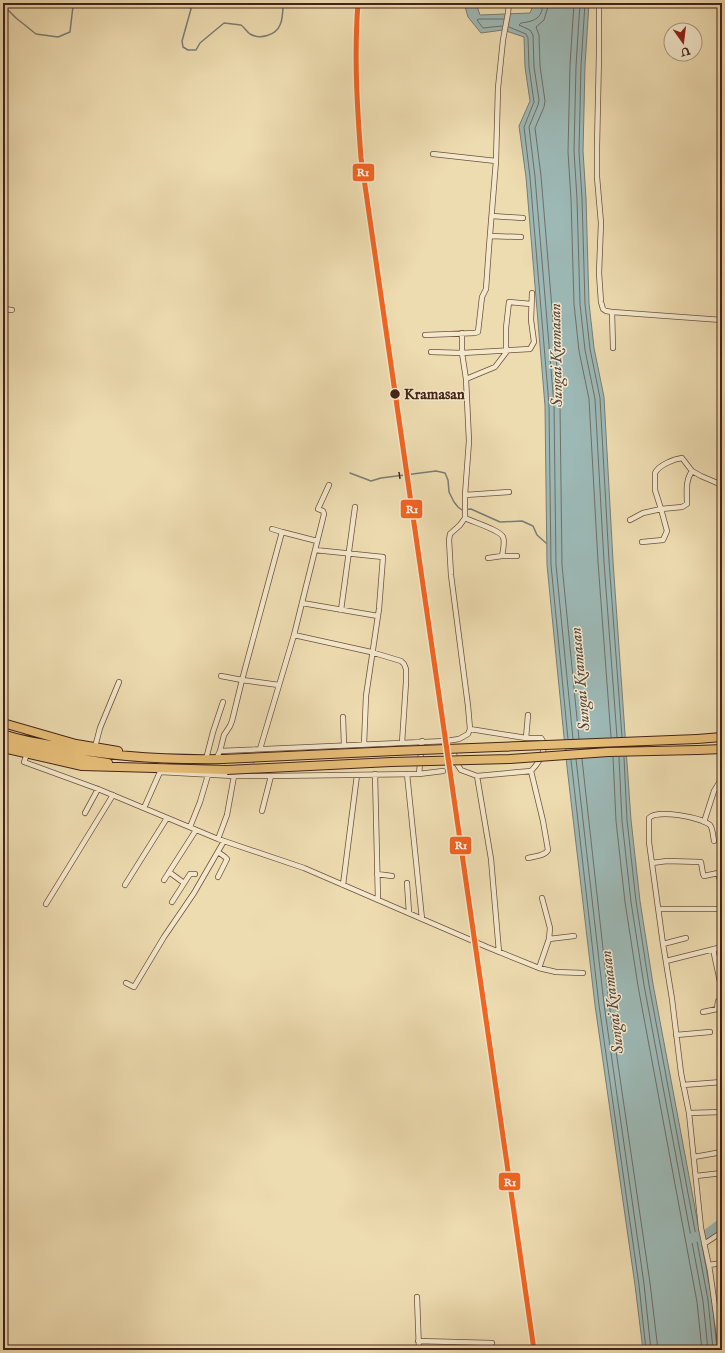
<svg xmlns="http://www.w3.org/2000/svg" width="725" height="1353" viewBox="0 0 725 1353" font-family="'IM FELL English',serif">
<rect width="100%" height="100%" fill="#eedcb1"/>
<filter id="stains"><feTurbulence type="fractalNoise" baseFrequency=".005" numOctaves="4"/><feColorMatrix values="0 0 0 0 .2 0 0 0 0 .09 0 0 0 0 .02 0 0 0 .5 -.17"/></filter>
<radialGradient id="worn" r=".72"><stop offset=".6" stop-color="#630" stop-opacity="0"/><stop offset="1" stop-color="#630" stop-opacity=".3"/></radialGradient>
<path fill="#9db9b6" stroke="#797d77" d="M464 3H476L480 15 530 13 534 3H589L585 66 583 151 586 198 589 303 594 348 604 397 613 561 631 820 640 901 653 984 712 1299 717 1350H643L635 1285 595 1005 567 767 547 565 545 406 526 177 519 126 530 101 525 67 524 37 503 30 481 33 468 17Z"/>
<g fill="none" stroke-linecap="round" stroke-linejoin="round">
<path stroke="#706e67" stroke-width="1" d="M543 3C542 19 535 21 521 23L519 25 530 30 533 35 534 67 539 100 538 105 529 127 535 177 554 405 556 565 573 739
M549 3 544 20 536 27 539 35 540 66 545 101 544 107 535 128 541 176 560 405 562 565 579 739
M574 3 570 66 568 152 571 199 574 304 579 351 589 399 598 562 611 737
M580 3 576 66 574 151 577 199 580 304 585 350 595 399 604 562 617 737
M585 3 581 66 579 151 582 198 585 304 590 349 600 398 609 561 622 737
M502 26 483 28 477 20 479 19H504
M509 27 526 34 528 38 529 67 534 102 524 127 530 177 549 405 551 565 568 739
M613 757 616 821 625 902 638 986 697 1302 702 1350
M619 757 622 821 631 902 644 985 703 1301 708 1350
M624 757 627 820 636 901 649 985 708 1300 713 1350
M576 759 604 1004 644 1284 651 1350
M582 759 609 1003 650 1283 658 1350
M571 760 599 1005 639 1285 646 1350"/>
<path stroke="#797d77" stroke-width="1.5" d="M134 3H150
M187 3 191 9 182 41 183 47 188 50H196L200 43 224 23 241 25C244 27 247 32 250 34 260 40 276 35 280 25 283 19 283 10 283 3
M3 5 16 18 36 34 58 37 70 32 73 6 76 3
M350 473 371 481 381 478 436 471 445 473 448 480 449 492 454 502 458 507 462 510 471 509 500 522 522 521 533 526 537 535 546 543"/>
<path stroke="#9db9b6" stroke-width="10" d="M692 1238 707 1234 722 1223"/>
<defs>
<path id="minor" d="M599 3V54L597 147V177L601 223 599 273 601 302 603 309 606 311 612 312 613 348
M433 154 496 161
M492 216 523 218
M490 236 521 237
M3 309 12 310
M612 312 722 320
M462 333V353L466 379
M425 335 475 333 478 332 482 297 486 289 489 247 496 161 498 88 503 40 508 13 509 3
M506 351V328L509 302 531 304
M431 352 462 353 530 349 534 342 531 320 532 293
M465 495 509 492
M465 518C473 522 500 530 503 537 505 542 503 551 502 556L488 558
M630 520 643 513 661 509 655 490V473C659 465 674 459 682 458L692 471 701 476 722 485
M282 532 317 541
M642 542 663 540 667 531 661 509 682 507 687 504C687 492 685 481 692 471
M315 550 383 557 379 609 366 696 364 744
M502 556H517
M302 603 378 616
M341 610 355 507
M294 635 371 652 401 661 404 664 406 669V682L402 743
M221 676 242 680 282 532 272 529
M343 717 344 745
M470 729 526 738H541C549 748 538 764 531 771
M526 738 528 715
M95 747 100 728 119 682
M452 747 457 764 461 770 477 776 531 771 543 821 548 850C545 856 535 856 528 858
M260 749 294 635 324 514 323 511 318 509 329 485
M220 751 224 735 230 726 232 721 242 680 279 685
M27 754 24 762 98 789 218 839 304 868 487 947 539 968 556 972 583 973
M206 759 213 732 223 702
M216 759 220 751 446 741 459 739 468 734 470 729 468 706 451 575 449 540 450 534 460 525 465 518V495L469 441 466 379 495 367 508 350
M161 768 160 772 234 776H271L419 774 422 741
M375 774 378 900
M407 774 422 919
M419 774 443 771
M477 776 491 859 499 952
M144 808 160 772
M262 811 271 776
M85 813 98 789
M704 822 714 791 722 778
M190 827 200 802 208 775
M218 839 227 815 234 776
M714 841C713 836 713 829 710 825 701 817 656 809 649 818V842L663 944 672 999 681 1073 689 1113 701 1228 710 1271 721 1350
M652 863 667 861 701 862 703 874 704 876 718 873
M169 872 184 883
M722 872 718 873 722 887
M377 874 392 876
M218 877 227 859 225 857 218 852
M164 880 196 830
M407 883 409 913
M125 885 167 818
M343 885 357 775
M172 902 190 874H195
M46 904 113 795
M659 909H722
M549 939 574 936
M663 944 686 938
M713 949 722 991
M666 961 722 947
M539 968 549 939 550 928 542 898
M126 983 134 987 164 937 194 893 224 841
M703 1012 717 1009 718 1001 722 1000
M676 1035 710 1032
M683 1085 722 1082
M689 1113 722 1112
M694 1157 722 1152
M696 1176 722 1173
M704 1244 722 1232
M709 1265 722 1263
M417 1297 419 1350
M715 1307 722 1306
M418 1341 492 1343"/>
<path id="trunk" d="M3 723 76 744 118 751
M3 734C20 740 38 743 56 746 112 757 167 760 223 759
M697 739 722 737
M3 741 26 748 89 760 108 763
M3 748 82 766 227 770
M698 750 722 749"/>
</defs>
<use href="#minor" stroke="#6e513e" stroke-width="6"/>
<use href="#trunk" stroke="#442318" stroke-width="10"/>
<use href="#minor" stroke="#f4e8cc" stroke-width="4.5"/>
<use href="#trunk" stroke="#e7be78" stroke-width="8"/>
<path stroke="#442318" stroke-width="1.5" stroke-dasharray="7 7" stroke-linecap="butt" d="M399 472 400 479"/>
<defs>
<path id="trunk-bridge" d="M223 759 395 751 697 739
M227 770 391 762 510 759 608 752 698 750"/>
</defs>
<use href="#trunk-bridge" stroke="#442318" stroke-width="10" stroke-linecap="butt"/>
<use href="#trunk-bridge" stroke="#e7be78" stroke-width="8"/>
<defs>
<path id="rail-1" d="M358 3C354 55 357 106 361 158L534 1350"/>
</defs>
<use href="#rail-1" stroke="#f4e8cc" stroke-width="8"/>
<use href="#rail-1" stroke="#f26522" stroke-width="5"/>
</g>
<circle fill="#442318" stroke="#f4e8cc" stroke-width="1.5" cx="395" cy="394" r="5.5"/>
<g text-anchor="middle" dominant-baseline="central" stroke-width="3" stroke-linejoin="round" paint-order="stroke">
<g font-size="15" font-weight="bold" fill="#442318" stroke="#f4e8cc" text-anchor="start">
<text x="404" y="394">Kramasan</text>
</g>
<g font-size="16" font-style="italic" fill="#5a4840" stroke="#f4e8cc">
<text transform="translate(557 355) rotate(-91)">Sungai Kramasan</text>
<text transform="translate(581 679) rotate(-95)">Sungai Kramasan</text>
<text transform="translate(613 1002) rotate(-97)">Sungai Kramasan</text>
</g>
</g>
<g stroke="#f4e8cc" stroke-width="1.5">
<rect x="352" y="163" width="23" height="19" rx="4" fill="#f26522"/>
<rect x="400" y="499" width="23" height="20" rx="4" fill="#f26522"/>
<rect x="449" y="836" width="23" height="19" rx="4" fill="#f26522"/>
<rect x="498" y="1172" width="23" height="19" rx="4" fill="#f26522"/>
</g>
<g font-size="11" text-anchor="middle" font-weight="bold" fill="#fff">
<text x="363" y="176">R1</text>
<text x="412" y="513">R1</text>
<text x="461" y="849">R1</text>
<text x="510" y="1186">R1</text>
</g>
<rect width="725" height="1353" fill="none" stroke="#eedcb1" stroke-width="16"/>
<rect x="4" y="4" width="717" height="1345" fill="none" stroke="#442318" stroke-width="2"/>
<rect x="8" y="8" width="709" height="1337" fill="none" stroke="#442318"/>
<g transform="translate(683 42) rotate(166)"><circle r="19" fill="#f4e8cc" stroke="#ae9984"/>
<path d="M0-3L7 15L0 10L-7 15Z" fill="#8f2418"/>
<text y="-6" font-size="11" font-weight="bold" text-anchor="middle" fill="#442318">U</text>
</g>
<rect width="100%" height="100%" filter="url(#stains)"/>
<rect width="100%" height="100%" fill="url(#worn)"/>
</svg>
